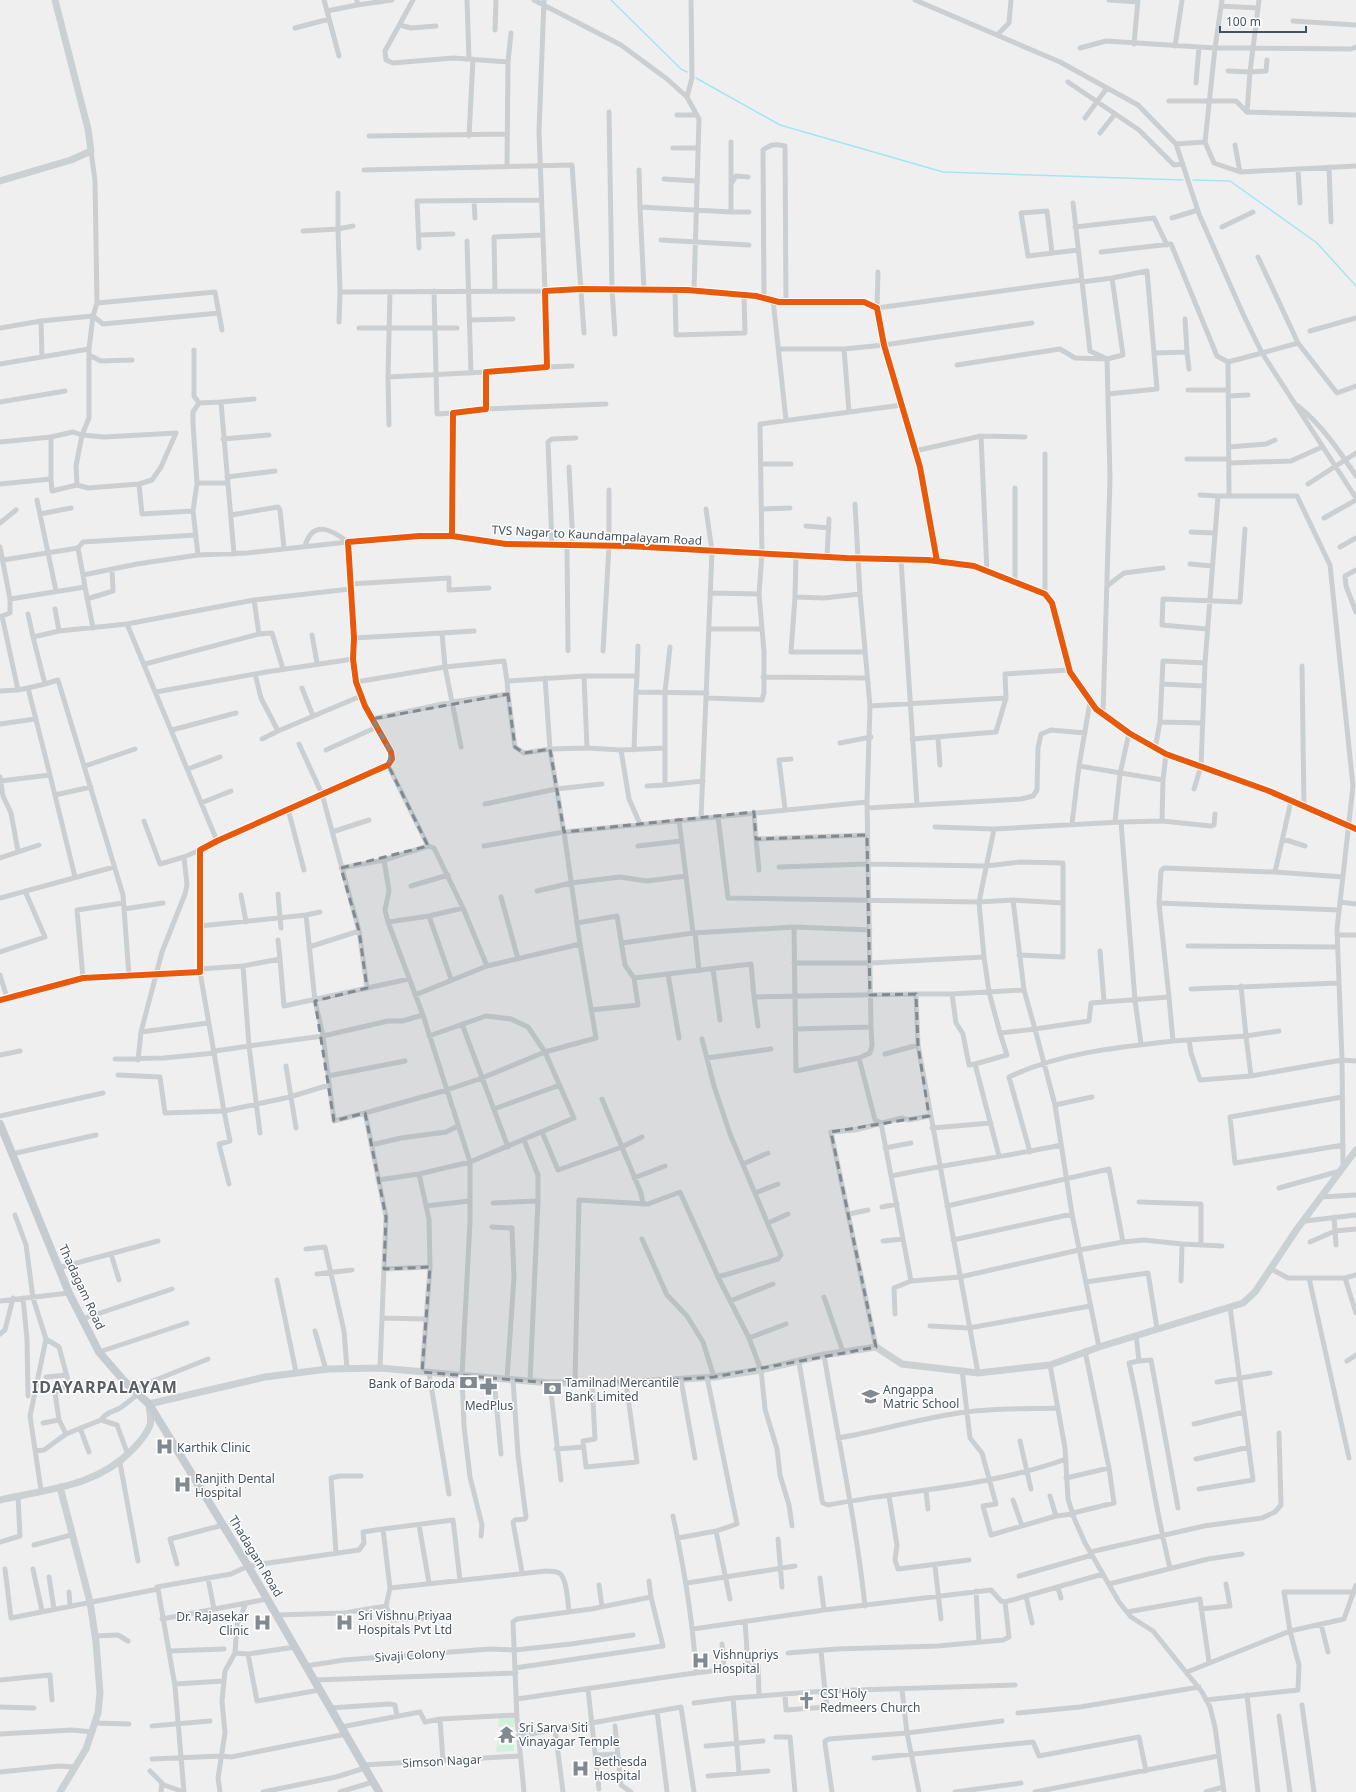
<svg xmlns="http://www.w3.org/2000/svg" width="1356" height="1792" viewBox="0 0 1356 1792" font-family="'Noto Sans',sans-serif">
<rect width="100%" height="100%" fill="#f0efef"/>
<path fill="#d2f1dc" d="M499 1717H515L514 1727H498Z
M497 1742H514V1751L496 1752Z"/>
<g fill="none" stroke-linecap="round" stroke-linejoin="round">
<path stroke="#a3e6f2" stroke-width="1.5" d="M611 0 681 69 687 72
M696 78 780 125 943 172 1183 180
M1193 180 1230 181 1317 243 1356 286"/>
<path stroke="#cbcfd1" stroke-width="5" d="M324 0 327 11 357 5
M357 0V5L392 0
M413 0 385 51 386 60 393 63 453 58 508 62 507 167
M467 0 469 59
M534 0 621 45 667 79 687 97 699 119 694 291
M915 0 1060 62 1138 105 1176 144 1205 142 1215 48H1253L1259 0
M1109 0 1138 2
M1221 6 1258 8
M327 11 339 56
M1293 21 1356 25
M400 25 411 28 436 26
M295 28 329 19
M495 30 496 0
M997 35 1009 23 1011 0
M1134 44 1138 0
M1175 46 1182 0
M1080 48 1106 41 1215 48 1222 0
M1267 60 1266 71 1250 72 1247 112 1356 115
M508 62 511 33
M1228 71 1250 72 1253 48 1351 49 1356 47
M1068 82 1139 130 1174 165 1183 164
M1196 83 1199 47
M687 97 692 78 691 0
M1169 101H1236L1247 112
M609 112 612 289 615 334
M677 115H695
M1085 118 1107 88
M1100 133 1115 114
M369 136 507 134
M469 136 473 59
M1205 142 1214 163 1240 172 1356 166
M1176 144 1199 214 1243 314 1262 353 1228 362
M1235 145 1240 172
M673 148H698
M91 151 95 181 97 303 93 316 89 349V418L82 435 104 437 176 433 161 467 152 480 139 484
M1329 167 1331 222
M1298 169 1300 203
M364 170 572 165 584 333
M639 170 640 207
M664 179 697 181
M731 184 736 176 748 177
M338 193V229L353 226
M474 201 475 218
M1073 203 1090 351 1107 359 1110 478 1103 714
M731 212H749
M1172 218 1198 210
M1075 227 1154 218 1167 245
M1222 227 1253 212
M303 231 338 229 340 292 545 291 539 131 544 0
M419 235 453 234
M661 240 749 245
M467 241 471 373
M419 248 417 201 542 200
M1101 252 1171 244 1217 356 1228 362 1229 496
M1052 253 1047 211 1021 213 1028 256 1078 250
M1258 257 1298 343 1337 393 1356 386
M878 272 877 308 1082 280
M644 290 640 207 731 212V142
M675 290 676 335 745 333 744 295
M434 291 437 414 453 413
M495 291 494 237 542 235
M764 298 763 150C771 144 775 144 785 146L786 302
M773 300 786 420
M97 303 215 292 222 330
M1185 319 1187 352
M469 320 513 319
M41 321 42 357
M339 322 340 292
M0 328 41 321 93 316 103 324 219 313
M359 328H457
M1310 331 1356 318
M1298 343 1262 353 1356 498
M779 349H844L884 345 1032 323
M844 349 849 412
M194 350V396L199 403 221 402 234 554
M1154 353 1187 352 1189 369
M89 355 101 361 132 360
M0 364 89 349
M957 365 1060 349 1075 358 1107 359 1123 355 1112 278 1082 282
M547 367 572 366
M388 377 486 372
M1188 390H1228
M1108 394 1157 389 1147 271 1112 278
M1229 396 1248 395
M0 402 65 391
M221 402 254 399
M199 403 193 412V424L197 483H228
M1298 406C1322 425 1340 452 1356 476
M486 409 606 404
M389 425 388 377 390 292
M981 436 987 572
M51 437 73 432 82 435 76 466 77 485
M223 439 269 435
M0 442 51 437V479L0 484
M1229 447 1266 444 1275 440
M915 451 981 436 1025 437
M1187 459H1229
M1229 463 1291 461 1322 447
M761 464H791
M569 467 573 545
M227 477 275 471
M51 479 52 491 77 485 88 488 139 484 142 514 193 511 198 555
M1308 484 1356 453
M1015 488V583
M1200 495 1218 496
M37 500 56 591
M855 504 860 594 870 706 1006 698 1005 674 1069 670
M762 509 790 508
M193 511 197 483
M40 514 71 508
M231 515 278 507 280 510 284 548
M1324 518 1356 500
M0 523 16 510
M806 526 829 528
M1191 532 1215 533
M452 536 453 413 486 409V372L547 367 545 291 581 289 687 290 756 296 779 302H864L877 308 884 345 920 467 937 561
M552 545 548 442 552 439 576 438
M567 545 568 651
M305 546C313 519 332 530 348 542
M0 547 10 599V613L2 616 18 690 28 688
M1340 547 1356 538
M78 548 83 575 137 564 198 555 247 553 348 542
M796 556 795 597 791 652H864
M827 557 829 519
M3 560 78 548 83 542 196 535
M901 560 917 805
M1190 564 1212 566
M1356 570 1345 576 1346 586 1356 612
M83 575 85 587
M350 584 449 578V590L489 588
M1107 586 1124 573 1163 568
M710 593 759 594
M1045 594V454
M795 597 824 598 860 594
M10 599 85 587 93 628
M87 599 113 591 112 569
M254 600 259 634
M55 609 59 631
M28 614 33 637
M127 624 217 841
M709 629H762
M1207 629 1162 625 1163 599 1240 602 1245 529
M442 633 474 631
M312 635 317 663
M354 638 442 633 445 667 461 747
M670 647 665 692V785L703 781
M603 651 609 546V490
M145 664 259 634 272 633 283 669
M1302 666 1304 807
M255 674 261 698 278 731 361 696
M637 676 638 646
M763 677 866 678
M356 682 445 667 504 661 507 681
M45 684 58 680 123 895 129 976
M1162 684 1204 686
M302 688 313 716
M0 691 18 690
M156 692 266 672 353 659
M508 694 515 747 524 753 550 749 545 678
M707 698 762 700 764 693V652L759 594 762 554 760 424 902 405
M372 719 452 702 508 694 507 681 584 676H637L636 692 707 693
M1160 722 1203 723
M0 724 35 719
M172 730 236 713
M938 738 940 765
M262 739 278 731
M912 739 996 732 1006 698
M840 743 871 737
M299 744 322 794 359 931 309 947
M587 748 621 750 665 748
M1155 749 1160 722 1163 661 1205 663
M326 750 377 727
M621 750 629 799 640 824
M634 750 636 692
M388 765 428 846 434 848 463 908 487 966 415 995
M85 766 135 749
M1079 766 1163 780
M188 769 220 757
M50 775 75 877
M0 777 3 796 11 813 18 851
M0 781 50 775 28 688 45 684 33 637 59 631 127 624 254 600 350 589
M647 786 665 785
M1194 789 1201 766 1205 663 1218 496H1297L1330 565 1353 786 1337 929 1342 1060 1356 1061
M55 795 91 787
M867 802 870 706
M201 803 231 791
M485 804 556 789 602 784
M867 808 1021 799 1033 796 1037 790 1038 748 1041 734 1051 730 1085 733
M288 809 304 870
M785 809 779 760 791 759
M754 812 756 839 867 835
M718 817 728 898 979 902 1013 900 1024 990 1035 1029 1000 1033 1007 1055 975 1064
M701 818 712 551 706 509
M679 820 693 933
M144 821 160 864 184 857 200 850
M1162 821 1211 826 1214 825 1215 814
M1115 822 1120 774 1129 733
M1121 822 1162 821 1163 780 1166 754
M1072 824 1079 766 1090 702
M935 827 994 829
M332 832 369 820
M756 839 759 870
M1283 839 1305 846
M428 846 384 860 389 891 385 910 388 922 423 1015 470 1162V1221L462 1376 464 1426 470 1477 482 1525 481 1536
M484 846 564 832 550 749 587 748 584 676
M638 846 681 841
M0 858 39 845
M779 867 867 864 986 866 1020 862 1063 863V957L1019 955
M341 868 384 860
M1275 872 1291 801
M411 886 448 875
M537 891 571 883 620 877 647 881 686 876
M278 894 281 928
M241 895 246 922
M501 897 518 959
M0 898 114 867
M1013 900 1063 903
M1340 902 1356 904
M1159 903 1161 871 1164 868 1275 872 1343 877
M124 909 163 903
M306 915 320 912
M429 916 451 979
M388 922 429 916 463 908
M577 923 564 832 867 802 871 1027 795 1029
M200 926 306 915 315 1001 323 1036 334 1121 365 1113
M794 927 870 930
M695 933 699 971
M1337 935H1356
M278 940 280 959
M622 943 693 933 794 927 796 1071 859 1058 875 1120 881 1123 911 1281
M1188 946 1337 947
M1100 951 1104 1001
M0 952 45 937 25 891
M984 957 989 992 1000 1033
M794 963H871L984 957 979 902 994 829 1121 822 1135 1000 1141 1044
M487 966 580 944 577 923 617 916 625 965 634 978 751 964 754 997 916 994 918 1045 978 1373
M200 969 243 966 280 959 284 1006 367 988 359 931
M713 969 720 1020
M200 972 224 1111 290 1097 329 1085
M668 974 679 1038
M0 975 7 998
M83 978 77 910 123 903
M1241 986 1246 1036 1279 1031
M367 988 409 979
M1191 989 1339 983
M916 994H952L1024 990
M952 994 956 1023 963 1034 969 1065 975 1064 999 1156
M754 997 758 1026
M1169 997 1159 903 1339 910
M591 1010 638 1005 634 978
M462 1024 508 1147
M141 1032 208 1023
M429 1036 486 1016 511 1019 528 1027 545 1052 596 1038 580 944
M702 1039 714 1086 730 1134 781 1255 778 1259 718 1277
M1189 1040 1191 1053 1200 1080 1251 1076
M215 1051 249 1046 243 966
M885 1054 918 1045
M0 1055 20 1051
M707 1058 771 1049
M859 1058 870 1053 872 1045 871 1027
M115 1059 164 1058 215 1053
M138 1060 141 1032 162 952 185 894 187 885 184 857
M286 1066 296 1128
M118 1075 160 1077 165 1113 224 1111 230 1141 219 1144 229 1184
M328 1076 405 1061
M1342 1097 1230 1117 1235 1163 1343 1145
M602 1099 641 1193 643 1204
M1055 1105 1092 1097
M494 1109 560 1085
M0 1116 103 1093
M932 1128 991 1123
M542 1132 558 1170 622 1147 642 1137
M260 1133 249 1046 323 1036 388 1021H402L423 1015
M524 1140 538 1175V1201L530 1382
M371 1145 401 1138 446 1132 458 1126
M885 1148 911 1143
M1030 1152 1009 1077C1059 1053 1118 1047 1173 1041
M12 1154 96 1135
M743 1164 768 1153
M419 1174 429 1219 430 1267 422 1372
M891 1176C947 1164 1004 1157 1061 1145
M634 1178 665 1166
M378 1180 419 1174 470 1162 574 1118 545 1052 482 1078 447 1090 365 1113 386 1217 380 1368
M1279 1188 1340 1171
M755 1193 778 1184
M1321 1197 1356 1195
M1139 1202 1201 1204V1245
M493 1203 538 1201
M426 1206 469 1201
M947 1206 1109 1169 1123 1242
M882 1207 897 1204
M849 1214 868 1210
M15 1215 26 1245 33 1298 46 1339 59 1347 69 1384 55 1393 59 1420 66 1434
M1334 1217 1336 1245
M1305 1221 1356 1215
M768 1223 788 1214
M492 1227 512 1228 514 1277 507 1379
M642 1239 667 1295 687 1316 703 1342 714 1377
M953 1240 1072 1214
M883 1241 903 1239
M1310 1242 1335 1231 1356 1229
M1182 1244 1222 1246
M306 1249 325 1247 344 1331 347 1369
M111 1254 119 1280
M58 1268 158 1241
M384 1269 430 1267
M1271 1269 1288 1278H1345L1356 1275
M317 1274 352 1270
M1309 1278 1349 1458
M1345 1278 1356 1313
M277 1280 296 1372
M1086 1282 1148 1273 1157 1328
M824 1297 843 1352
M23 1298 27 1339 28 1396
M0 1301 69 1293
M730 1301 773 1284
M895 1314 894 1288 911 1281 960 1277 1079 1250 1123 1242 1144 1240 1182 1244 1181 1281
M382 1318 425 1319
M82 1319 172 1289
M930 1326 969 1328 1090 1306
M315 1331 326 1370
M0 1334 5 1330 13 1298
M1136 1335 1139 1361 1129 1363C1145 1431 1153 1500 1170 1568
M749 1338 786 1324
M876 1347 831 1132 855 1130 902 1118 909 1120 929 1116
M1099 1347 1072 1214 1055 1105 1035 1029 1089 1021 1091 1003 1169 997 1173 1041 1246 1036 1251 1076 1342 1060 1343 1166
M99 1352 187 1323
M824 1355C838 1439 856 1522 865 1606
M1139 1361 1151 1360 1178 1508
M1347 1361 1356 1355
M799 1362 822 1500 823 1503 828 1505C907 1490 989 1487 1066 1459
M1050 1365 1065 1448 1068 1499 1074 1518 1085 1543 1119 1602 1131 1617 1153 1631 1202 1692 1210 1707 1215 1727 1224 1792
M962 1370 970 1438 982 1453 996 1504 983 1506 991 1535 1056 1516 1073 1514
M429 1373 449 1494
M46 1377 66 1375
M707 1377 737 1524 716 1531 730 1599
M494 1379 501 1454
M513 1380 518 1455 526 1517 525 1519 515 1520 513 1522 522 1572
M681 1380 695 1458
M1217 1382 1270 1373
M550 1383 561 1480
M575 1383 579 1200 648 1204 680 1192 718 1277 749 1338 761 1370 765 1409 777 1449 780 1475 789 1505 792 1526
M592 1383 595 1439 583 1441 586 1467 637 1462 626 1383
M133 1389 208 1359
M101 1420C106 1412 113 1412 120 1408 126 1404 132 1399 138 1394
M43 1423 59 1420
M1194 1424 1244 1412
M80 1428 89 1452
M838 1438C881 1431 923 1417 967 1412 997 1408 1028 1409 1058 1408
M1020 1441 1031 1489
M556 1449 584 1447
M35 1451 44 1450 66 1434 101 1420 117 1425 128 1455
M1196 1459 1249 1447
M120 1463 138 1561
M1066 1478 1109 1468
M1199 1489 1253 1480 1230 1307
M41 1490 30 1416 46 1339
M926 1491 928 1509
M889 1496 897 1545 895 1560 898 1569 969 1560
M1050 1496 1056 1516
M1013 1500 1022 1526
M1073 1513 1114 1503 1109 1468 1085 1351
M673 1516C684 1568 693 1619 696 1673
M419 1525 429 1583
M383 1529 453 1520 460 1580
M678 1538 716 1531
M778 1539 782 1587
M0 1542 20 1536 18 1496
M34 1545 71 1535
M1090 1552 1204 1526 1262 1518 1275 1512 1281 1505 1279 1433
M336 1553 331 1478 340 1476H361
M177 1564 170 1539 223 1525
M935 1566 941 1619
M5 1569 11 1618 158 1589 175 1686 184 1792
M33 1569 42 1611
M1019 1576 1092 1555
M49 1577 54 1609
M208 1578 214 1609
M820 1578 824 1610
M687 1583 795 1566
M1109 1584 1208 1559 1242 1554
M599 1585 602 1607
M390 1588 386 1606 392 1620 434 1618
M1058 1588 1061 1598
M158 1589 157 1587 231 1574 248 1566 359 1550 364 1543 363 1532 383 1529 390 1588 546 1571C549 1571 555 1571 559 1573 567 1577 568 1604 569 1612
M976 1591 979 1642
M69 1592 70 1605
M1026 1596 1032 1623
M1201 1609 1230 1606 1226 1584
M1127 1612 1200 1599 1209 1662
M277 1615 344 1613 386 1606
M162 1619 267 1599
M745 1621 748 1666
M1321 1624 1328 1652
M693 1629 824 1610 991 1590 1001 1601 1005 1602 1103 1574
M95 1636 118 1635 128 1641
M722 1644 724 1670
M170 1651 224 1649
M821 1651 825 1691 1015 1685
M235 1653 248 1654 295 1647
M788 1653 837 1649 938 1646 1003 1640 1009 1637 1005 1602
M248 1654 257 1701 320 1690
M306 1666 344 1660 490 1649 515 1650 571 1644 633 1635
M515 1668 663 1646 651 1597
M1187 1672 1290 1631 1344 1619 1356 1585
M0 1680 50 1675 52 1700
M314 1680 516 1673
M175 1684 224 1681
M588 1689 599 1789
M902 1690 907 1733 919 1792
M1247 1695 1258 1792
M733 1698 739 1773
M517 1699 680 1675 758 1665 759 1695
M1206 1700 1298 1690 1299 1665 1290 1631 1284 1592H1353
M694 1703 733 1698 825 1691 827 1707 786 1710 785 1694
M1302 1705 1314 1792
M0 1707 34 1708
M330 1708 389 1704 395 1705 397 1716
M657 1711 667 1791
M1018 1713 1080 1707 1199 1687
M1279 1716 1290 1792
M440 1719 443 1761
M95 1723 129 1724
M152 1726 210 1721
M615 1726 621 1785 631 1792
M341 1727 420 1712 425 1722 440 1719 517 1715
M555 1729 563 1792
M0 1734 72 1730 93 1732
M519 1736 681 1707 694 1792
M776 1737H790L795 1792
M706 1746 763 1741
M596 1755 617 1754
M874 1758 1033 1742 1039 1756 1139 1737 1146 1771
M152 1759 221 1756 231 1757 346 1734
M363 1765 520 1756
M150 1771 164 1785 184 1792
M0 1772 59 1766 74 1767
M708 1776 768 1771
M161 1792 162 1783
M220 1792 218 1778 225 1733 222 1701 225 1671 235 1653 237 1625 246 1603
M263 1792 336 1777 365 1768
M340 1792 373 1782
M524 1792 517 1720 513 1622 517 1619 591 1609 651 1597 649 1581
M832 1792 825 1744V1741L829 1739 907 1733 1002 1721
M955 1792 1021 1783
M1035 1792 1218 1756
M1206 1792 1223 1787"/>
<path stroke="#cbd0d3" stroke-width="7" d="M0 181 71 160 91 151 88 129 55 0
M0 1000 83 978 200 972V850L217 841 388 765 392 759 391 752 365 706 356 682 353 659 354 638 348 542 419 536H452L506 544 627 546 846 558 928 560 974 566 1045 594 1052 603 1070 672 1096 709 1129 733 1166 754 1269 791 1356 829
M60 1487 90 1602 96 1642 100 1693 98 1713 86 1749 60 1792
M0 1500C48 1489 96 1487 132 1450 138 1444 147 1434 150 1425 152 1420 149 1410 149 1404L265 1377 328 1369 380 1368 550 1383H626L714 1377 761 1370 824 1355 876 1347 902 1364 978 1373 1022 1368 1050 1365 1099 1347 1243 1303 1255 1292 1297 1229 1356 1150"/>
<path stroke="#c6cbcf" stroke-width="8" d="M0 1124 69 1293 99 1352 125 1382 149 1404 248 1566 379 1792"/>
<defs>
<path id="cycleway" d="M452 536 453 413 486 409V372L547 367 545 291 581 289 687 290 756 296 779 302H864L877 308 884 345 920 467 937 561
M0 1000 83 978 200 972V850L217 841 388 765 392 759 391 752 365 706 356 682 353 659 354 638 348 542 419 536H452L506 544 627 546 846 558 928 560 974 566 1045 594 1052 603 1070 672 1096 709 1129 733 1166 754 1269 791 1356 829"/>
</defs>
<use href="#cycleway" stroke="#fff" stroke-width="8"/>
<use href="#cycleway" stroke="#e8590c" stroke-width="6"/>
</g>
<path fill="#818a91" fill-opacity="0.2" stroke="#818a91" stroke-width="3" stroke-dasharray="8 5" stroke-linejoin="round" d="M508 694 515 747 524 753 550 749 564 832 754 812 756 839 867 835 870 995 916 994 918 1045 929 1116 831 1132 876 1347 714 1377 626 1383H550L422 1372 430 1267 384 1269 386 1217 365 1113 334 1121 315 1001 367 988 359 931 341 868 428 846 388 765 391 752 372 719Z"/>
<defs>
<symbol id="bank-bare" viewBox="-9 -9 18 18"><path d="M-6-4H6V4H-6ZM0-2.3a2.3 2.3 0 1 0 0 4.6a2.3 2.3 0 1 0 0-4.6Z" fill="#818a91" stroke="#fff" stroke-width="2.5" paint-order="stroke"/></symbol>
<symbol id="pharmacy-bare" viewBox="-9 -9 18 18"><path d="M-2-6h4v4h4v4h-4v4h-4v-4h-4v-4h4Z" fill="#818a91" stroke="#fff" stroke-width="2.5" paint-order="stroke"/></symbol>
<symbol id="school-bare" viewBox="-9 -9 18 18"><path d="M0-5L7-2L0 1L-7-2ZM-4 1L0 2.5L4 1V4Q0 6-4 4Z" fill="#818a91" stroke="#fff" stroke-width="2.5" paint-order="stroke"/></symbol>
<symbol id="hospital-bare" viewBox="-9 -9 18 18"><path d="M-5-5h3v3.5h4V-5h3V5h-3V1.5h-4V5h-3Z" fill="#818a91" stroke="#fff" stroke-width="2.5" paint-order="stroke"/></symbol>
<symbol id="church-bare" viewBox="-9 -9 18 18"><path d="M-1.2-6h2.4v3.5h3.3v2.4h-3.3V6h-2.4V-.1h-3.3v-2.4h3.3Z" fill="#818a91" stroke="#fff" stroke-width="2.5" paint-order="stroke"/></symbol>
<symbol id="temple-bare" viewBox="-9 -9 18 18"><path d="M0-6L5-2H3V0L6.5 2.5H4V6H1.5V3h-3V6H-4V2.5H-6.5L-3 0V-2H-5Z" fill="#818a91" stroke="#fff" stroke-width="2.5" paint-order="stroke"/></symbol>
</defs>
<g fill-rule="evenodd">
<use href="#bank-bare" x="456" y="1370" width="25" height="25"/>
<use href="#pharmacy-bare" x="476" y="1374" width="25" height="25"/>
<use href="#bank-bare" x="540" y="1376" width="25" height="25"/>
<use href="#school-bare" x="858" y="1384" width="25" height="25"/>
<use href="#hospital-bare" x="152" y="1434" width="25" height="25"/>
<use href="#hospital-bare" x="170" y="1472" width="25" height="25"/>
<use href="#hospital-bare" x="332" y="1610" width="25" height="25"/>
<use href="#hospital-bare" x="250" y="1610" width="25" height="25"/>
<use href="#hospital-bare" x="688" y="1648" width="25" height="25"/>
<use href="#church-bare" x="794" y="1688" width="25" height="25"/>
<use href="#temple-bare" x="494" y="1722" width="25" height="25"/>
<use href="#hospital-bare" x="568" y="1756" width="25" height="25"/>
</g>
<g text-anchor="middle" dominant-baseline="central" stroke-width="3" stroke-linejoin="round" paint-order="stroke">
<g font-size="12" fill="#45535e" stroke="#fff">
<text transform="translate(597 535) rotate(3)">TVS Nagar to Kaundampalayam Road</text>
<text transform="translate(82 1287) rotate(65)">Thadagam Road</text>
<text transform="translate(256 1556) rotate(59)">Thadagam Road</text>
<text transform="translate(410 1655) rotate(-4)">Sivaji Colony</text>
<text transform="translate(442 1761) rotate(-3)">Simson Nagar</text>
</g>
<g font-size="12" fill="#45535e" stroke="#fff" text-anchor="start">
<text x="565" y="1382">Tamilnad Mercantile<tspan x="565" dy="14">Bank Limited</tspan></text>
<text x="455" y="1383" text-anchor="end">Bank of Baroda</text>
<text x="883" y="1389">Angappa<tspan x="883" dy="14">Matric School</tspan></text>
<text x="489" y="1405" text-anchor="middle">MedPlus</text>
<text x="177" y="1447">Karthik Clinic</text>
<text x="195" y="1478">Ranjith Dental<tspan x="195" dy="14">Hospital</tspan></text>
<text x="358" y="1615">Sri Vishnu Priyaa<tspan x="358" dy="14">Hospitals Pvt Ltd</tspan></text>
<text x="249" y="1616" text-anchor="end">Dr. Rajasekar<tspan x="249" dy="14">Clinic</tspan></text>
<text x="713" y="1654">Vishnupriys<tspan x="713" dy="14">Hospital</tspan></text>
<text x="820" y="1693">CSI Holy<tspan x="820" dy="14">Redmeers Church</tspan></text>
<text x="519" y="1727">Sri Sarva Siti<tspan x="519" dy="14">Vinayagar Temple</tspan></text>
<text x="594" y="1761">Bethesda<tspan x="594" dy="14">Hospital</tspan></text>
</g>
<g font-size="16" font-weight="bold" letter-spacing="1" fill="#5a5f64" stroke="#fff">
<text x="105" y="1387">IDAYARPALAYAM</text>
</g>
</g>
<path d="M1220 26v6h86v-6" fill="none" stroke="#45535e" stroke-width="2"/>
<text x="1226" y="26" font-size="12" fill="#45535e" stroke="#ffffff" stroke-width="3" paint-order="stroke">100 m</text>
</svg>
